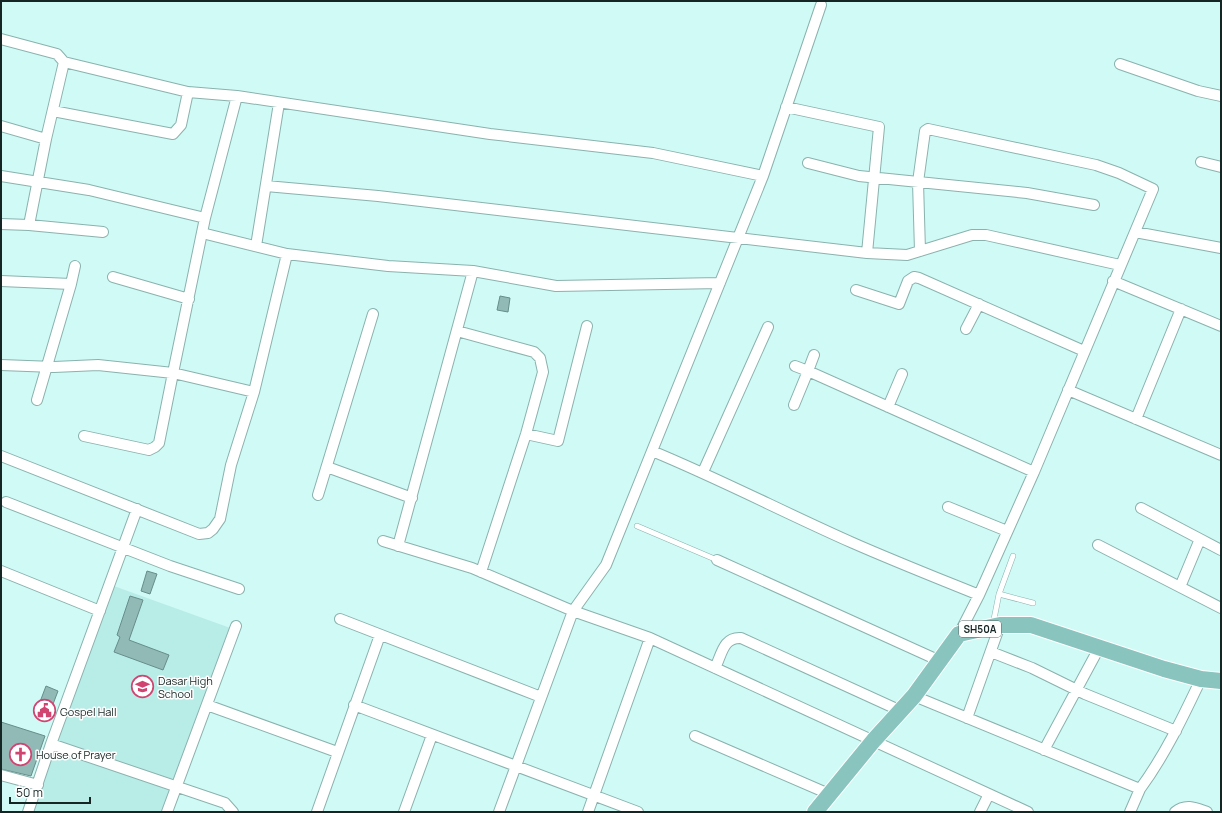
<svg xmlns="http://www.w3.org/2000/svg" width="1222" height="813" viewBox="0 0 1222 813" font-family="Manrope,sans-serif">
<rect width="100%" height="100%" fill="#cffaf5"/>
<path fill="#b8ece7" d="M111 585 233 629 163 812H31Z"/>
<path fill="#91bab6" stroke="#668d89" d="M500 296 510 298 508 312 497 310Z
M147 571 157 574 150 594 141 591Z
M130 596 143 600 129 640 169 655 163 670 114 652 120 637 117 635Z
M46 686 58 691 47 720 35 715Z
M1 722 45 736 31 776 1 769Z"/>
<g fill="none" stroke-linecap="round" stroke-linejoin="round">
<defs>
<path id="service" d="M637 526 717 560
M1013 556 999 594 1033 603
M993 624 999 594"/>
<path id="minor" d="M1 39 57 54 64 62 46 139 29 225 1 224
M64 62 188 92 237 96 490 134 653 153 763 176
M1120 64 1198 91 1221 96
M237 96 205 218 173 373 254 392
M786 107 879 127 867 253
M53 111 173 134 181 125 188 92
M1 126 46 139
M1201 162 1221 167
M808 163 859 176 1027 193 1094 205
M1 176 89 190 205 218
M266 186 378 196 867 253 907 255 972 235H986L1120 265
M29 225 103 232
M1135 232 1221 248
M202 233 287 254 388 266 473 271 556 286 720 283
M256 246 279 103
M920 251 918 182 925 131 928 129 1096 165 1119 173 1153 189 1034 472 979 595
M113 277 189 299
M1 281 71 284 37 400
M1113 281 1221 326
M71 284 75 266
M856 290 899 304 908 281 914 277 919 278 1084 351
M966 329 979 304
M457 331 534 352 540 358 543 372 526 434 481 572
M1 365 54 367 98 365 173 373 159 443 155 447 149 450 84 436
M795 366 808 371 814 355
M1068 390 1221 455
M794 405 808 371 1034 472
M888 407 902 374
M1136 419 1181 309
M526 434 558 441 587 326
M652 451C720 479 785 513 853 543 894 561 937 578 979 595L959 634
M1 456 199 534 208 533 213 529 220 519 231 465 254 392 287 254
M327 467 412 498
M703 472 768 327
M318 495 373 314
M6 502 170 566 239 589
M948 507 1007 531
M1141 508 1200 539 1180 587
M1200 539 1221 550
M383 541 472 568 573 611 650 638 1028 812
M1098 545 1221 608
M398 546 473 271
M717 560 940 661
M1 571 100 611
M340 619 541 697
M991 652 1032 668 1085 694 1176 731
M715 668C722 654 723 637 741 638L901 711
M914 696 1140 789C1165 755 1183 717 1201 679
M207 705 337 752
M354 705 638 812
M967 718 1000 625
M695 736 829 794
M51 744 225 803 233 812
M1044 750 1099 648
M1 775 38 785
M28 812 51 744 137 509
M167 812 236 626
M317 812 380 635
M404 812 432 735
M499 812 573 611 606 565 763 176 821 5
M588 812 650 638
M980 812 989 794
M1130 812 1140 789
M1175 812C1186 803 1196 808 1207 812"/>
<path id="primary" d="M815 812 874 740 914 696 959 634 1000 625H1031L1164 669 1201 679 1221 681"/>
</defs>
<use href="#service" stroke="#8ab2ae" stroke-width="6"/>
<use href="#minor" stroke="#8ab2ae" stroke-width="12"/>
<use href="#primary" stroke="#fff" stroke-width="18"/>
<use href="#service" stroke="#fff" stroke-width="5"/>
<use href="#minor" stroke="#fff" stroke-width="10"/>
<use href="#primary" stroke="#89c4bf" stroke-width="16"/>
</g>
<defs>
<symbol id="school-ring" viewBox="-11 -11 22 22"><circle r="9.5" fill="#fff" stroke="#d14472" stroke-width="1.5"/><path d="M0-5L7-2L0 1L-7-2ZM-4 1L0 2.5L4 1V4Q0 6-4 4Z" fill="#d14472"/></symbol>
<symbol id="civic-ring" viewBox="-11 -11 22 22"><circle r="9.5" fill="#fff" stroke="#d14472" stroke-width="1.5"/><path d="M-.6-6.5H3V-4.5H.6V-3L4-1V1h2V6H-6V1h2V-1L-.6-3ZM-1.2 2.5V6h2.4V2.5Z" fill="#d14472"/></symbol>
<symbol id="church-ring" viewBox="-11 -11 22 22"><circle r="9.5" fill="#fff" stroke="#d14472" stroke-width="1.5"/><path d="M-1.2-6h2.4v3.5h3.3v2.4h-3.3V6h-2.4V-.1h-3.3v-2.4h3.3Z" fill="#d14472"/></symbol>
</defs>
<g fill-rule="evenodd">
<use href="#school-ring" x="130" y="674" width="25" height="25"/>
<use href="#civic-ring" x="32" y="698" width="25" height="25"/>
<use href="#church-ring" x="8" y="742" width="25" height="25"/>
</g>
<g text-anchor="middle" dominant-baseline="central" stroke-width="3" stroke-linejoin="round" paint-order="stroke">
<rect fill="#fff" stroke="#5b6665" stroke-width="1" x="959" y="621" width="42" height="16" rx="3"/>
<g font-size="10" font-weight="bold" fill="#152523">
<text x="980" y="629">SH50A</text>
</g>
<g font-size="11" fill="#152523" stroke="#fff" text-anchor="start">
<text x="158" y="680">Dasar High<tspan x="158" dy="13">School</tspan></text>
<text x="60" y="711">Gospel Hall</text>
<text x="36" y="754">House of Prayer</text>
</g>
</g>
<rect width="1222" height="813" fill="none" stroke="#152523" stroke-width="4"/>
<path d="M10 797v6h80v-6" fill="none" stroke="#152523" stroke-width="2"/>
<text x="16" y="797" font-size="12" fill="#152523" stroke="#ffffff" stroke-width="3" paint-order="stroke">50 m</text>
</svg>
